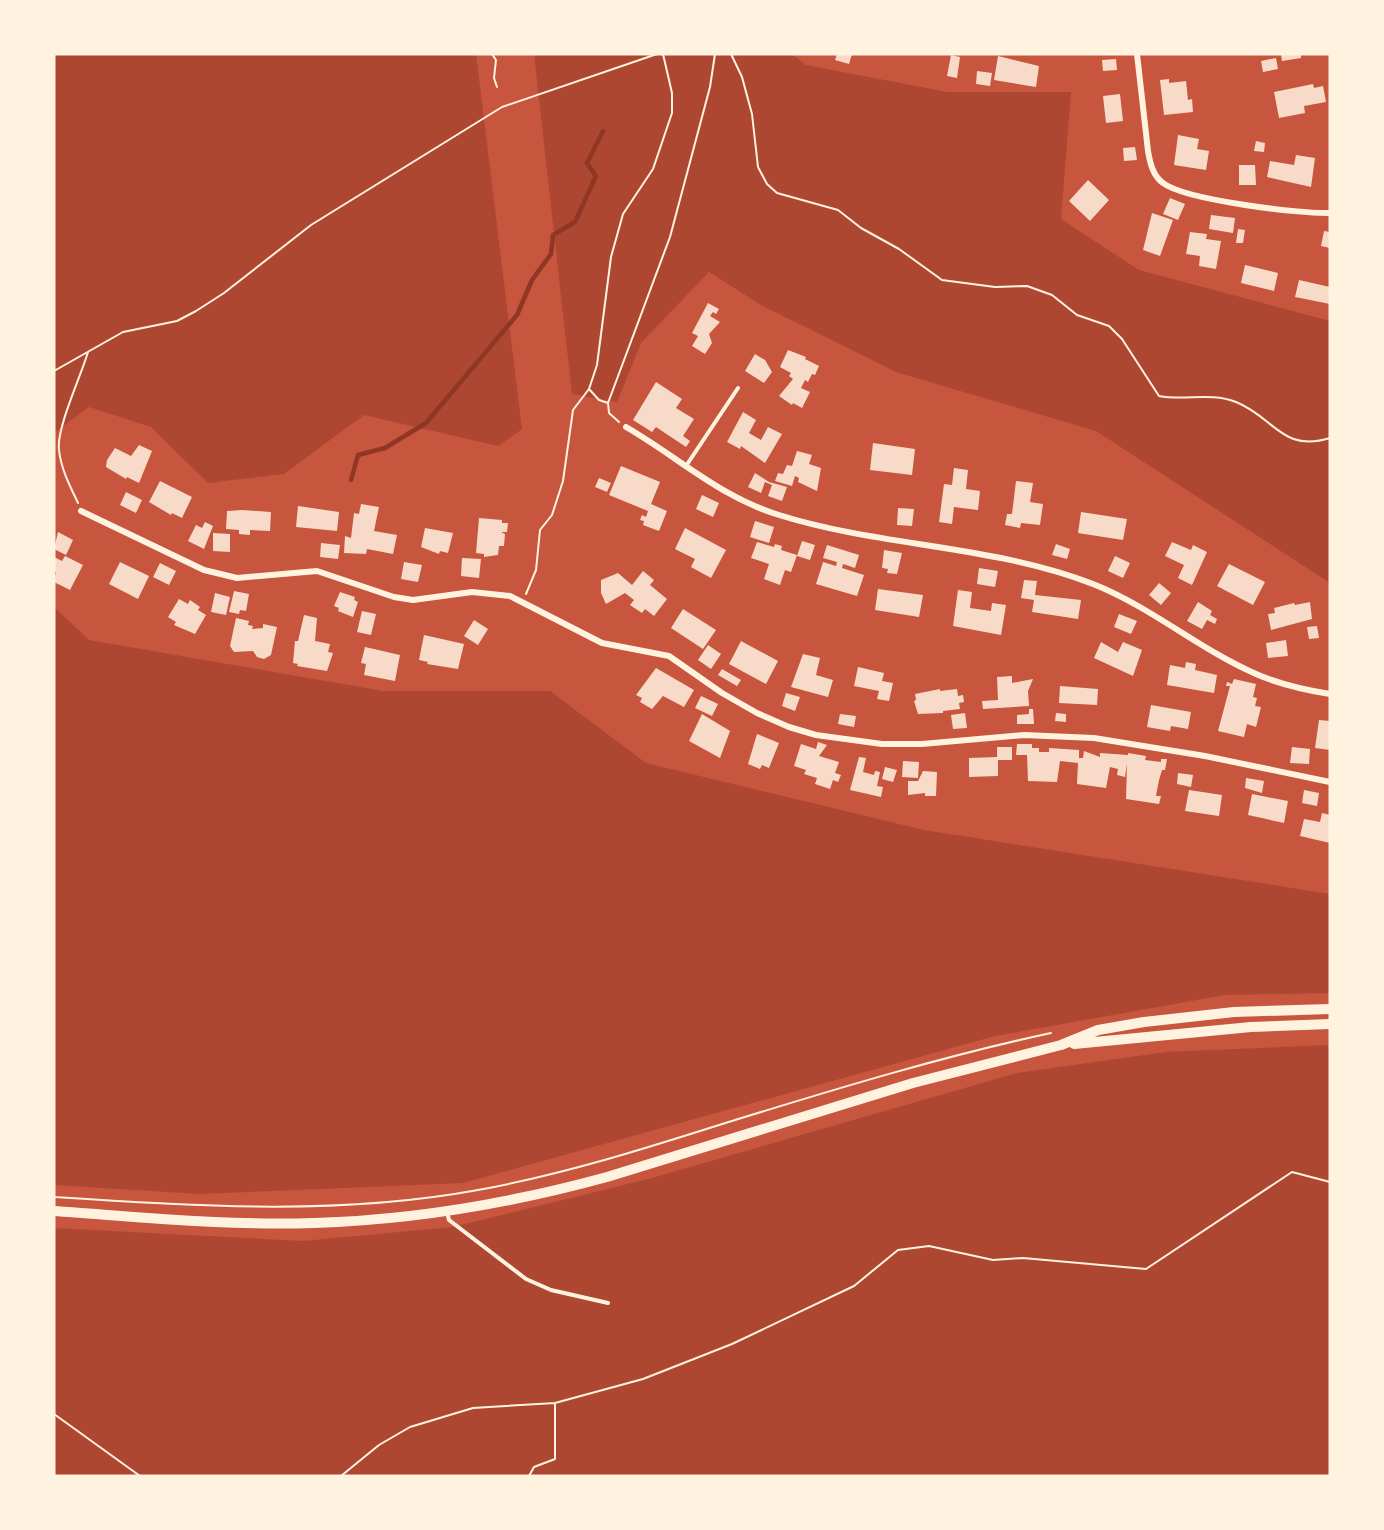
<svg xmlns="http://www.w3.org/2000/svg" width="1384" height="1530" viewBox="0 0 1384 1530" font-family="Figtree,sans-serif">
<rect width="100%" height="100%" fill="#c8553d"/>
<path fill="#ae4732" d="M54 54H476L522 429 498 446 364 415 284 474 208 483 151 427 89 407 54 433Z
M534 54H792L806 65 947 92H1071L1061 219 1139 270 1330 321V583L1096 431 896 372 761 305 709 272 641 343 617 402 572 394Z
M54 607 89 640 383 691H550L646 763 924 830 1330 894V993L1225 995 995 1036 463 1183 200 1194 54 1185Z
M1330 1045V1476H54V1228L303 1241 453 1227 652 1178 1017 1073 1166 1052Z"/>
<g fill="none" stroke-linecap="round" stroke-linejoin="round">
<path stroke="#8f3625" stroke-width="4.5" d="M351 480 358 455 385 448 426 423 517 315 532 280 551 254 553 235 575 222 596 176 587 163 603 131"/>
</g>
<path fill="#f7dbc8" d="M837 54H852L849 64 835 60Z
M1281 54H1301V58L1282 61Z
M951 55 960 57 957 78 947 76Z
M998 56 1039 66 1036 87 994 80Z
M1276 58 1278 69 1263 72 1261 61Z
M1116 59 1117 70 1103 71 1102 60Z
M977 71 992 73 990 86 976 84Z
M1169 79V83L1186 81 1188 100 1192 99 1193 112 1164 115 1160 80Z
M1313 84 1314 88 1323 86 1326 102 1304 106 1305 113 1279 118 1274 92Z
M1120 94 1123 121 1106 123 1103 96Z
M1178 135 1199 139 1197 149 1209 151 1206 170 1174 165Z
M1256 141 1265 143 1264 152 1254 151Z
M1135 147 1137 160 1124 161 1123 148Z
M1296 155 1315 158 1311 187 1267 177 1270 161 1294 165Z
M1239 165H1255L1256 185H1239Z
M1088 180 1109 200 1090 221 1069 201Z
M1170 198 1185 204 1178 220 1163 214Z
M1152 213 1173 220 1160 256 1143 250Z
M1211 215 1235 218 1233 233 1209 229Z
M1238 229 1245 230 1243 243H1236Z
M1324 231 1330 232V248L1321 246Z
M1190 232 1207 234 1206 239 1221 241 1216 269 1199 266 1200 256 1186 254Z
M1245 265 1278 273 1274 291 1241 283Z
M1299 280 1330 287V304L1295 297Z
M708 303 719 309 716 314 713 312 710 316 720 322 709 334 712 343 705 354 692 346 698 336 692 333Z
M788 350 806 357 805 359 819 366 815 375 812 374 808 382 805 380 801 388 810 392 802 408 793 403 792 405 779 396 793 379 789 376 791 373 780 367Z
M755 354 765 360 772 372 764 383 745 371Z
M656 382 682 399 676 408 694 419 683 436 690 441 686 447 656 427 652 432 633 420Z
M743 412 756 420 749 433 761 440 768 427 782 434 765 463 741 446 740 449 727 442Z
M873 443 915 449 912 475 870 470Z
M139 445 152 451 139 483 127 477 126 479 106 467 107 460 115 448 131 456Z
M797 451 812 455 809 464 821 468 817 491 798 482 799 478 795 476 792 486 775 481 778 473 783 474 787 465 792 466Z
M621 466 660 482 651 504 667 511 659 531 643 525 644 521 640 520 642 515 646 517 648 511 609 495Z
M954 468 968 470 966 489 980 491 978 510 954 507 952 524 939 522 944 484 952 485Z
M755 473 769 482 787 487 782 501 768 496 772 485 765 482 761 493 748 487Z
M599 478 611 483 607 492 595 487Z
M160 481 192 497 182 518 172 513 171 515 149 502Z
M1016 481 1033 483 1030 502 1043 504 1040 525 1021 523 1020 528 1005 525 1007 514H1012Z
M126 492 142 500 136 513 120 505Z
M702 495 719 503 713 517 696 509Z
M361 504 379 507 374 531 397 535 393 554 367 549 366 554 344 553 345 536 351 538 354 513 359 514Z
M298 506 339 512 337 531 296 527Z
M898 508 914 509 912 526 897 525Z
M242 510 271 512 270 531 250 530V535L239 534V530L226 529 227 511Z
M1081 512 1127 519 1123 540 1078 533Z
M479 518 502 520V523H508L507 532H501L505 534 504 546H499L498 555 484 557V554L476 553Z
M755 521 774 527 769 543 750 537Z
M205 522 213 526 204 549 188 541 196 525 202 528Z
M425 528 453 533 448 553 440 551 439 554 421 547Z
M685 528 726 550 711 578 691 567 695 559 675 549Z
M58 532 73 540 66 555 54 549Z
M213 533 230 534V552L213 551Z
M802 541 815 545 810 560 797 556Z
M757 542 774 547 775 544 782 546 781 550 797 555 791 572 785 570 780 585 764 579 769 564 751 558Z
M1172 542 1191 550 1193 545 1207 552 1192 585 1178 578 1184 565 1165 556Z
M321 543 340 545 338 559 320 557Z
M1056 544 1070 549 1067 559 1052 555Z
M827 545 859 555 855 568 843 564 842 568 864 575 857 596 816 584 823 562 836 566 837 562 823 558Z
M884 550 902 553 897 574 887 573 888 569 882 568Z
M65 556 83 565 70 590 54 582 56 572 54 571V557L62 561Z
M1115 556 1130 563 1123 578 1108 571Z
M462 558 481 559 479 578 461 576Z
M120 562 149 576 138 599 109 584Z
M404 562 422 565 418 582 401 579Z
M160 563 176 571 169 585 153 577Z
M1229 564 1265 582 1253 605 1217 586Z
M979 568 998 571 995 587 977 584Z
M643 571 654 580 650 585 667 599 654 616 645 609 642 613 630 605 634 600 625 593 606 604 601 593V580L618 573 632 585Z
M1024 580 1037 581 1035 595 1081 600 1078 619 1032 612 1034 600 1021 598Z
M1159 583 1171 593 1161 605 1149 595Z
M878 589 923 595 919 617 875 610Z
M958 590 972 592 970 608 991 611 992 603 1006 605 1001 635 953 626Z
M234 591 249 594 246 611 240 610 239 614 229 612Z
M340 592 355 597 354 600 358 602 353 617 338 611 339 608 334 606Z
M215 593 230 597 226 615 211 612Z
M179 599 188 604 190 600 200 607 198 610 206 615 195 634 174 625 176 622 168 617Z
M1198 602 1212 611 1210 615 1217 619 1215 624 1207 620 1202 629 1187 621Z
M1310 602 1312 619 1271 630 1268 614 1275 613 1274 608 1294 603 1295 605Z
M683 609 716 630 703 649 671 628Z
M362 611 376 614 371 635 357 632Z
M1119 614 1137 621 1131 634 1114 627Z
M304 615 317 618 315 641 330 644 328 652 333 653 327 671 297 666 298 664 293 663 295 641H298Z
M236 618 249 621 248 625 253 626 252 629 263 628V624L277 627 271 655 264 659 257 657 253 651 234 652 230 646Z
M474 620 488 629 478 645 464 636Z
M1317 626 1319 638 1309 639 1307 627Z
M424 635 464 644 458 669 427 664 428 662 419 660Z
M1286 640 1288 656 1268 658 1266 643Z
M741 641 778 661 766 684 729 664Z
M1101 642 1118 652 1123 642 1142 650 1133 676 1094 658Z
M708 645 721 654 711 669 698 660Z
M365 647 400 655 395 681 364 675 366 664 361 663Z
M803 654 820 658 816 675 833 680 828 697 791 687Z
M1186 662 1196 664 1195 670 1217 675 1214 693 1167 685 1170 665 1185 668Z
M858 667 884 673 882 681 893 683 889 701 877 699 879 691 854 686Z
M656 668 694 690 684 707 663 696 652 709 640 702 642 698 636 695Z
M722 669 741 680 737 686 718 675Z
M1012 676V683L1033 679 1028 691 1029 706 983 709 982 701 998 700 997 677Z
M1234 679 1256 684 1253 697 1257 698 1255 706 1261 707 1256 727 1247 724 1244 737 1218 731 1230 686H1226L1227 682 1232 684Z
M1060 686 1098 689 1097 705 1059 703Z
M940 689V691L957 689 958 696 963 695 964 702 959 703 960 709 943 711V713L918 714 914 701 916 700 915 694Z
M786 693 800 697 795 711 782 706Z
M701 696 718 704 712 716 695 708Z
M1151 705 1191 712 1188 729 1171 726 1170 731 1147 727Z
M1029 709H1033L1034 724H1017V715L1029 714Z
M965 713 967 728 953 729 951 715Z
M1056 713 1066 714V722L1055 721Z
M702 714 730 731 720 758 689 741Z
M840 714 856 716 854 727 838 724Z
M1319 720 1330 721V750L1315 748Z
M757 734 779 743 769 768 762 765 760 769 748 764Z
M818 742 827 745 819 756 839 762 835 773 841 775 838 782 833 780 830 789 815 784 817 778 804 774 806 770 794 766 801 744 816 749Z
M1017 744H1032V748H1039V752H1049V748L1079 750V758H1083L1084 751 1100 757V753L1128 755V753L1146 756 1145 760 1161 762V759H1167L1165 770H1162L1159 780 1156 796H1161L1159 804 1126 799 1127 764 1125 777 1117 775 1118 769 1110 767 1106 788 1077 784 1078 763 1060 761 1057 782 1028 781 1027 755H1016Z
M997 747H1012V760H998V776L969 777V758L997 757Z
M1292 747 1310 749 1309 764 1290 763Z
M859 757 866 758 863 772 874 775 875 771 880 772 877 786 883 787 881 797 850 790Z
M903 761 919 762 918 778 902 777Z
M885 767 897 770 893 782 882 779Z
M923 771 937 772 936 796H925V793L908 795V781H918Z
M1178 773 1193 775 1191 787 1177 784Z
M1246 778 1264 781 1262 793 1245 788Z
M1189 790 1222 795 1219 816 1185 811Z
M1304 790 1319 793 1317 806 1302 803Z
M1252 794 1288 801 1284 823 1248 815Z
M1322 813 1330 815V843L1300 836 1304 819 1320 822Z"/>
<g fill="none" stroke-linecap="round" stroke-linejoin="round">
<path stroke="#fff3e0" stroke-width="2" d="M492 54 496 60 494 78 497 87
M731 54 742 77 752 114 758 167 767 184 777 193 838 210 861 228 899 249 942 280 995 287 1027 286 1052 295 1077 315 1109 326 1122 339 1159 396C1185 401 1210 392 1236 402 1274 417 1282 453 1330 438
M54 371 123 332 177 321 196 311 224 293 311 225 502 107 657 54
M589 389 599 400 608 403
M619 422 609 413 608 403 670 237 710 87 715 54
M78 503C70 486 61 469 59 450 56 429 81 376 88 352
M526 594 536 570 540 530 552 515 563 481 573 410 589 389 597 365 611 257 623 214 653 169 672 113V93L663 54
M54 1197C196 1206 337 1216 478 1190 566 1174 650 1147 735 1120 839 1088 944 1056 1051 1033
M54 1414 140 1476
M341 1476 379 1445 410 1427 473 1408 555 1403 643 1379 732 1344 854 1286 898 1250 929 1246 993 1260 1023 1258 1146 1269 1292 1172 1330 1182
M529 1476 534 1467 555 1459V1403"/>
<path stroke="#fff3e0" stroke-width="4" d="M686 466 738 388
M447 1212 449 1220 526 1279 551 1290 608 1303"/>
<path stroke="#fff3e0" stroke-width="6" d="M1137 54 1148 151C1150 163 1153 176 1163 183 1185 200 1300 214 1330 213
M626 427C678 457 720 497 779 515 881 547 993 545 1093 584 1151 607 1199 649 1256 674 1279 684 1305 690 1330 694
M81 511 204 570 237 578 317 571 394 597 413 600 472 592 510 596 602 643 669 656 722 693 757 713 789 727 816 735 882 744H922L1024 735 1094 738 1205 756 1330 782"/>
<path stroke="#fff3e0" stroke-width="10" d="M1074 1044 1251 1027 1330 1024
M54 1211C140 1217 228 1226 314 1223 413 1220 512 1203 607 1177L913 1083 1061 1045 1098 1030 1144 1022 1234 1012 1330 1009"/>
</g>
<rect width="1384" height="1530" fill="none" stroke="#fff3e0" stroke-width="111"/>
</svg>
